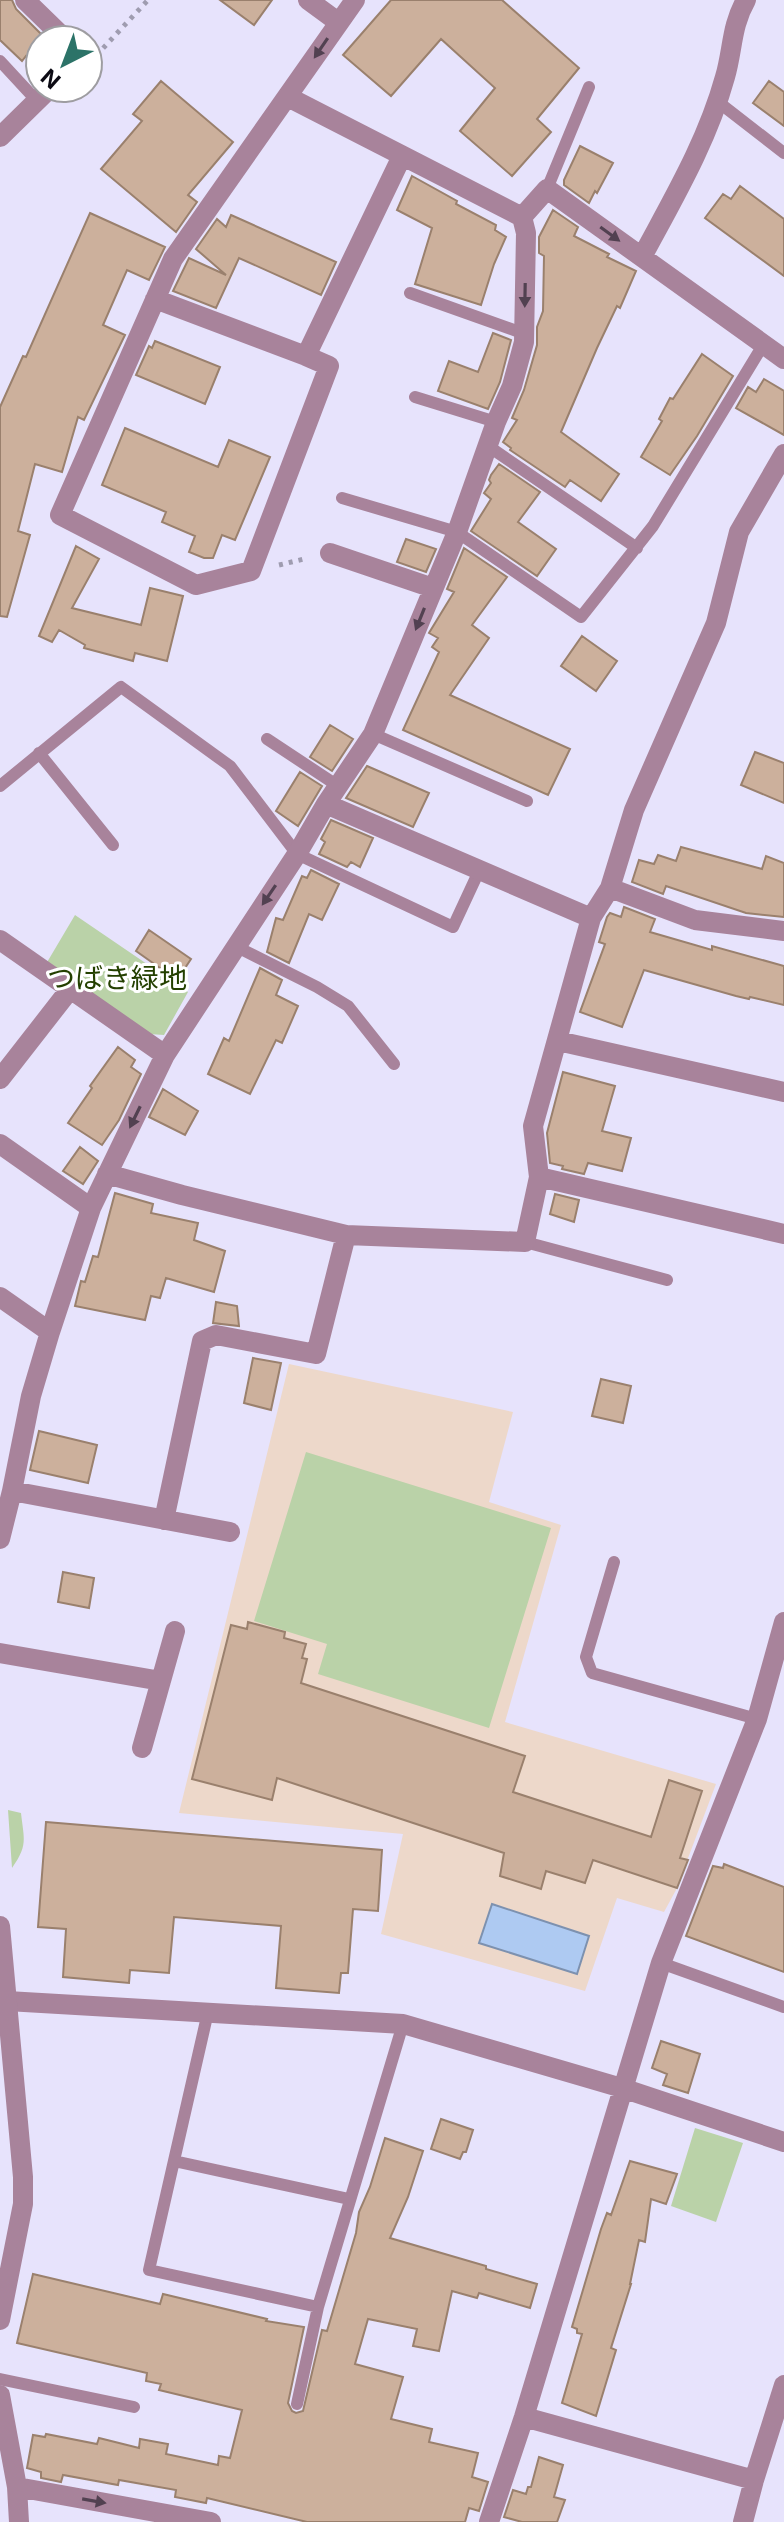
<svg xmlns="http://www.w3.org/2000/svg" width="784" height="2522" viewBox="0 0 784 2522" font-family="Inter,'Noto Sans JP',sans-serif">
<rect width="100%" height="100%" fill="#e7e3fc"/>
<path fill="#edd8ca" d="M289 1364 513 1412 489 1502 561 1525 505 1722 716 1784 676 1890 664 1912 617 1898 585 1991 381 1934 403 1834 179 1813Z"/>
<path fill="#bad2a8" d="M75 915 188 992 164 1035 149 1034 46 964Z
M306 1452 551 1528 489 1728 318 1674 327 1644 254 1621Z
M8 1810 21 1813C24 1840 28 1845 12 1868Z
M695 2128 743 2143 716 2222 671 2206Z"/>
<path fill="#aecaf2" stroke="#7d91af" stroke-width="2" d="M492 1904 589 1936 577 1974 479 1943Z"/>
<path fill="#ccb09c" stroke="#9a806d" stroke-width="2" d="M0 0H12L16 9 40 33V70L26 56 22 61 0 40Z
M220 0H272L254 25Z
M391 0H502L579 68 537 119 551 132 512 176 460 131 495 88 441 39 391 96 343 55Z
M161 81 233 142 188 195 197 202 176 232 101 169 142 121 133 114Z
M769 81 784 92V126L753 103Z
M580 146 613 163 597 193 595 191 589 203 564 185V180Z
M412 176 457 201 456 204 496 225 495 230 506 237 494 264 481 305 415 284 432 228 397 210Z
M740 186 784 219V276L705 218 723 194 731 199Z
M553 210 578 227 574 236 609 254 607 257 636 271 620 308 617 306 597 348 561 432 619 474 601 501 570 480 565 487 510 450 511 448 503 442 517 420 512 418 524 390 537 345V327L543 311 544 256 539 253V237Z
M90 213 165 247 149 280 127 270 103 325 125 335 84 420 78 417 62 472 35 464 18 531 30 535 7 617 0 616V407L23 356 26 357Z
M231 215 336 262 321 295 239 258 216 308 173 291 189 258 226 275 196 249 217 219 226 227Z
M493 333 511 340 500 382 488 409 438 391 449 361 478 372Z
M155 341 220 367 205 404 136 375 149 346 152 348Z
M702 354 733 376 697 436 670 475 641 457 662 421 659 419 670 398 673 399Z
M764 379 784 391V435L736 408 748 387 756 392Z
M125 428 218 467 229 440 270 457 235 540 222 535 213 558H204L189 552 195 536 162 522 166 512 102 485Z
M499 464 540 492 518 522 556 549 537 576 471 531 491 499 484 493 491 483 489 480 491 475Z
M406 539 436 549 426 572 397 562Z
M76 546 99 559 72 608 141 625 150 588 183 596 167 661 135 653 133 661 84 648 85 645 59 630 52 642 39 636Z
M464 548 507 577 472 625 489 638 450 695 570 749 548 795 403 730 439 652 432 647 438 638 429 633 454 592 447 589Z
M582 636 617 661 596 691 561 666Z
M330 725 353 739 332 771 310 757Z
M755 752 784 763V803L741 785Z
M367 766 429 793 413 827 346 798Z
M300 772 322 786 298 826 276 811Z
M331 820 373 838 360 867 351 862 347 867 319 854 325 842 321 839Z
M681 847 762 869 766 856 784 863V917L746 913 666 886 663 894 632 882 639 860 654 864 658 855 676 861Z
M311 870 339 884 322 920 309 914 289 963 267 952 276 918 283 920 302 876 307 878Z
M624 907 655 919 650 932 712 950V946L784 966V1005L750 997 749 999 736 996 644 970 622 1027 580 1012 605 944 599 942 607 917 610 913 621 917Z
M149 930 191 959 177 980 136 951Z
M260 968 282 980 276 995 298 1006 282 1043 276 1040 250 1094 208 1074 224 1038 229 1041Z
M118 1047 135 1060 131 1067 141 1074 119 1120 102 1145 68 1123 92 1088 90 1086Z
M563 1072 615 1086 602 1131 631 1138 622 1171 588 1163 584 1174 562 1169 563 1166 550 1163 547 1133Z
M163 1089 198 1111 185 1135 149 1117Z
M80 1147 98 1161 83 1184 63 1171Z
M115 1193 153 1204 151 1213 198 1223 194 1240 225 1251 214 1292 166 1278 160 1298 151 1296 145 1320 75 1306 81 1281 85 1282 93 1256 98 1257Z
M555 1194 579 1200 574 1222 550 1214Z
M216 1302 237 1306 239 1326 213 1323Z
M253 1358 281 1363 271 1410 244 1403Z
M601 1379 631 1386 623 1423 592 1416Z
M39 1431 97 1445 88 1483 30 1470Z
M63 1572 94 1578 89 1608 58 1602Z
M248 1622 285 1632 284 1638 306 1644 302 1658 307 1659 301 1683 525 1756 513 1792 651 1837 669 1780 702 1791 680 1858 688 1860 677 1888 593 1860 585 1883 546 1871 541 1889 500 1876 504 1853 277 1778 272 1800 192 1779 231 1625 247 1629Z
M46 1822 382 1850 378 1911 353 1909 348 1973H341L339 1993 276 1988 281 1926 174 1917 169 1973 130 1970 129 1983 63 1977 66 1929 38 1927Z
M724 1864 784 1887V1972L686 1936 713 1866 723 1868Z
M661 2041 700 2054 688 2093 663 2085 667 2074 652 2068Z
M441 2119 473 2130 466 2152H463L460 2159 431 2149Z
M385 2138 423 2151 408 2197 390 2238 486 2266V2269L537 2284 530 2308 479 2293 477 2298 452 2291 439 2351 413 2346 417 2329 368 2319 355 2364 403 2377 391 2419 432 2429 429 2442 478 2453 472 2477 488 2482 479 2511 469 2508 465 2522H307L207 2498 206 2503 175 2497 176 2490 119 2480 118 2485 63 2475 61 2482 41 2478V2472L27 2468 33 2435 45 2437 46 2434 97 2444 99 2438 139 2448 140 2439 168 2444 166 2454 218 2465 219 2456 230 2458 242 2410 159 2390 161 2384 146 2381 147 2373 17 2343 33 2274 160 2304 163 2294 267 2319 266 2321 304 2327 288 2403 292 2411 296 2413 303 2411 322 2330 327 2331 356 2233 359 2212 370 2187Z
M630 2161 677 2174 666 2204 651 2199 645 2242 639 2240 630 2284H631L611 2348 616 2350 596 2416 562 2403 582 2334 577 2333V2329L572 2327 601 2229 607 2213 611 2215Z
M539 2457 563 2465 554 2497 565 2500 557 2522H522L504 2517 513 2490 526 2494 528 2487H531Z"/>
<g fill="none" stroke-linecap="round" stroke-linejoin="round">
<path stroke="#9f9cb0" stroke-width="5" stroke-dasharray="4 6" stroke-linecap="butt" d="M88 58 93 59 148 0
M279 565 308 558"/>
<path stroke="#a8839b" stroke-width="12" d="M0 61 37 101
M717 101 784 153
M547 189 589 87
M410 293 525 334
M415 397 496 422
M488 446 637 548
M342 498 457 532 581 617 653 526 763 345
M373 734 527 801
M267 739 338 786
M39 753 113 845
M0 786 121 687 230 766 297 854 453 927 479 871
M235 946 317 987 348 1006 394 1064
M525 1242 667 1280
M614 1562 586 1657 592 1673 757 1719
M661 1963 784 2007
M208 2012 149 2270 318 2307
M174 2161 349 2199
M0 2379 134 2407
M297 2404 318 2307 403 2024"/>
<path stroke="#a8839b" stroke-width="20" d="M25 0 66 40
M308 0 338 22
M355 0 173 259 60 515 196 585 251 571 329 366 306 356 402 156
M0 137 50 88
M522 217 547 189 784 359
M642 257C673 199 707 142 725 77 733 50 731 26 746 0
M155 299 306 356
M330 553 433 588
M326 804 591 918
M610 888 695 920 784 931
M0 940 165 1055
M558 1041 784 1092
M0 1079 71 988
M0 1144 91 1208
M107 1174 182 1195 346 1235 525 1242 539 1177 533 1126 591 918 610 888 634 810 716 623 739 532 784 454
M539 1177 784 1234
M0 1297 50 1332
M12 1491 230 1532
M164 1520 202 1341 216 1335 316 1354 346 1235
M0 1539 12 1491 31 1396 50 1332 91 1208 165 1055 297 854 326 804 373 734 457 532 496 422 512 386 524 342 526 233 522 217 288 97
M0 1653 161 1681
M142 1748 175 1631
M7 2001 403 2024 622 2088 784 2142
M0 2395 17 2487 19 2522
M524 2417 754 2480
M17 2487 211 2522
M489 2522 524 2417 661 1963 757 1719 784 1622
M743 2522 754 2480 784 2385"/>
<path stroke="#a8839b" stroke-width="20" d="M0 1926 23 2177V2204L0 2320"/>
</g>
<defs><path id="oneway-solid" d="M-6-.8H1V-3.2L6.5 0L1 3.2V.8H-6Z" transform="scale(2)"/></defs>
<g fill="#524151">
<use href="#oneway-solid" transform="translate(321 48) rotate(124)"/>
<use href="#oneway-solid" transform="translate(610 234) rotate(36)"/>
<use href="#oneway-solid" transform="translate(525 295) rotate(91)"/>
<use href="#oneway-solid" transform="translate(420 619) rotate(112)"/>
<use href="#oneway-solid" transform="translate(269 895) rotate(124)"/>
<use href="#oneway-solid" transform="translate(135 1117) rotate(116)"/>
<use href="#oneway-solid" transform="translate(94 2501) rotate(10)"/>
</g>
<g text-anchor="middle" dominant-baseline="central" stroke-width="6" stroke-linejoin="round" paint-order="stroke">
<g font-size="28" fill="#244000" stroke="#fff">
<text x="117" y="978">つばき緑地</text>
</g>
</g>
<g transform="translate(64 64) rotate(222)"><circle r="38" fill="#ffffff" stroke="#9e9da1" stroke-width="2"/>
<path d="M0-6L14 30L0 20L-14 30Z" fill="#2c7368"/>
<text y="-12" font-size="22" font-weight="bold" text-anchor="middle" fill="#0c0b14">N</text>
</g>
</svg>
